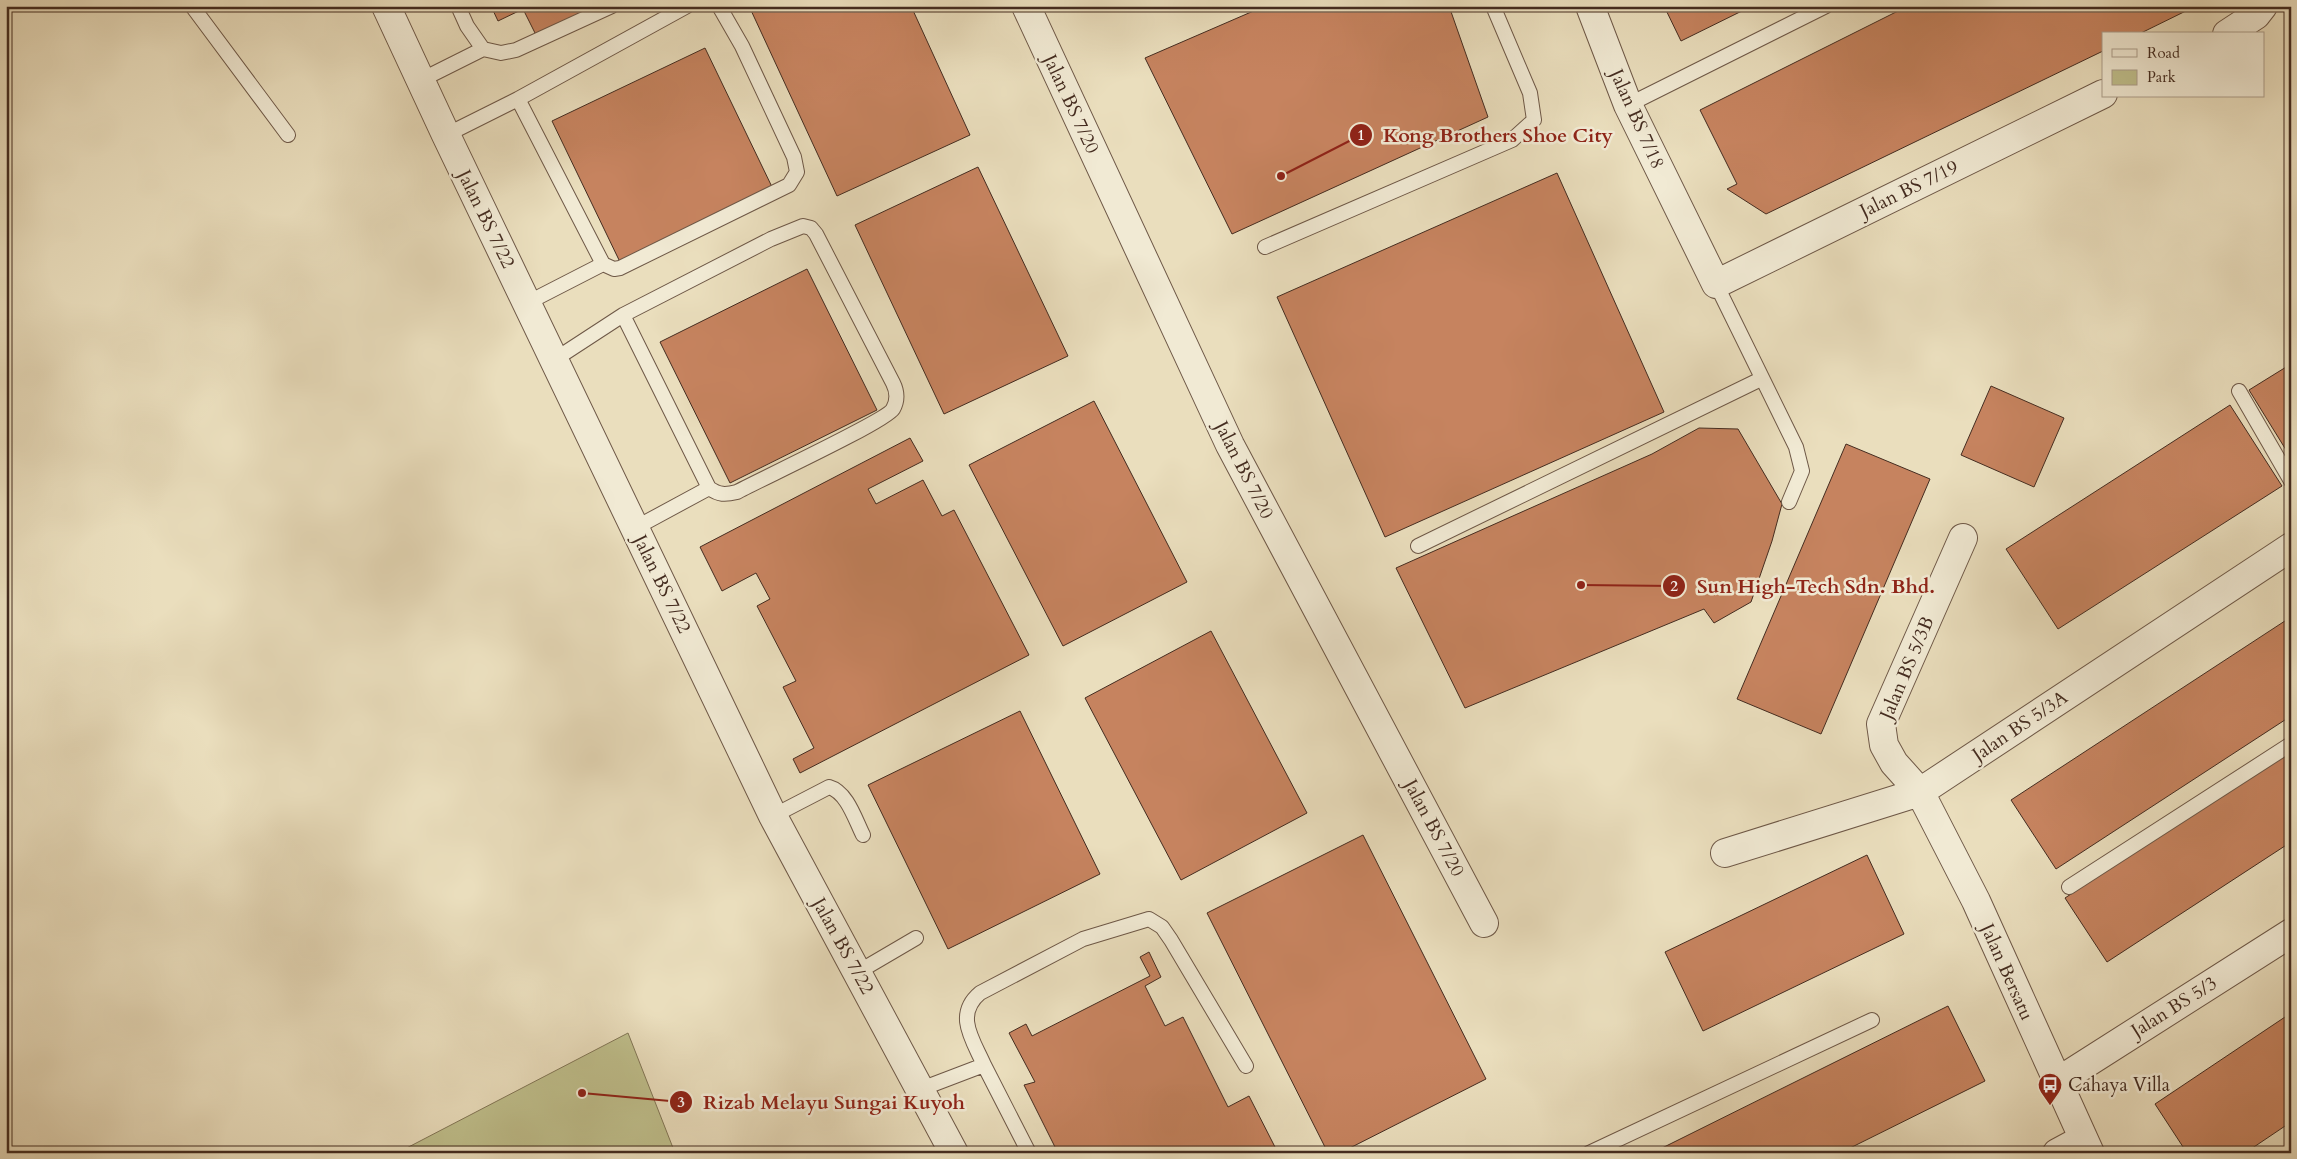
<svg xmlns="http://www.w3.org/2000/svg" width="2297" height="1159" viewBox="0 0 2297 1159" font-family="Cardo,serif">
<rect width="100%" height="100%" fill="#eadebd"/>
<filter id="stains"><feTurbulence type="fractalNoise" baseFrequency=".004" numOctaves="4"/><feColorMatrix values="0 0 0 0 .2 0 0 0 0 .09 0 0 0 0 .02 0 0 0 .5 -.17"/></filter>
<radialGradient id="worn" r=".72"><stop offset=".6" stop-color="#630" stop-opacity="0"/><stop offset="1" stop-color="#630" stop-opacity=".3"/></radialGradient>
<path fill="#bfbf8c" stroke="#827656" d="M628 1033 675 1153H397Z"/>
<path fill="#c6835f" stroke="#442c20" d="M491 6H594L536 35 523 9 498 21Z
M749 6H911L970 135 837 196Z
M1265 6H1449L1488 117 1232 234 1145 58Z
M1664 6H1752L1681 41Z
M1908 6H2196L2139 34H2103V51L1766 214 1727 189 1737 184 1700 110Z
M705 48 773 189 620 262 552 121Z
M978 167 1068 356 944 414 855 225Z
M1557 173 1664 412 1385 537 1277 297Z
M807 269 877 410 730 483 660 342Z
M2291 364V458L2249 390Z
M1991 386 2064 418 2034 487 1961 455Z
M1094 401 1187 582 1063 646 969 465Z
M2230 405 2282 486 2058 629 2006 549Z
M1699 428 1738 429 1782 504 1772 541 1751 602 1714 623 1704 609 1465 708 1396 568 1652 454Z
M910 438 923 461 868 489 876 504 923 480 942 516 954 510 1029 655 800 773 793 759 814 748 783 687 796 681 757 606 770 599 756 573 722 591 700 547Z
M1846 444 1930 479 1821 734 1737 699Z
M2291 617V716L2056 869 2011 800Z
M1211 631 1307 813 1181 880 1085 698Z
M1020 711 1100 874 948 949 868 785Z
M2291 749V842L2107 962 2065 898Z
M1363 835 1486 1079 1340 1153H1328L1207 913Z
M1867 855 1904 934 1703 1031 1665 952Z
M1149 952 1161 977 1145 986 1165 1026 1183 1017 1228 1107 1249 1096 1276 1149 1269 1153H1058L1024 1085 1035 1082 1009 1033 1026 1024 1032 1036 1150 976 1140 957Z
M1948 1006 1985 1081 1840 1153H1652Z
M2291 1013V1122L2245 1153H2187L2155 1104Z"/>
<g fill="none" stroke-linecap="round" stroke-linejoin="round">
<defs>
<path id="lane" d="M192 6 288 135
M458 6 467 26 483 49 501 53 516 50 612 6
M421 80 483 49
M518 99 603 264 614 269 620 268 789 185 797 172 794 157 742 46 719 6
M1628 105 1826 6
M446 135 518 99 687 6
M1265 247 1512 140 1534 120 1530 93 1493 6
M1716 284 1796 447 1802 471 1789 502
M527 303 603 264
M554 360 623 315 771 239 803 226 811 228 816 234 893 383C897 391 898 400 893 409 886 421 759 480 737 492 725 495 719 495 709 488L623 315
M2239 391 2291 481
M635 528 709 488
M1418 546 1761 379
M773 816 829 787C847 792 855 819 863 835
M2069 887 2291 744
M858 972 916 938
M984 1065C973 1040 954 1015 980 993L1083 939 1149 919 1162 927 1171 940 1246 1066
M921 1089 984 1065 1029 1153
M1589 1153 1872 1020"/>
<path id="street" d="M386 6 446 135 773 816 954 1153
M1026 6 1230 445 1484 923
M1590 6 1628 105 1716 284 2103 94
M2227 34 2256 15 2263 6
M1963 538 1881 724 1884 745 1894 763 1920 792 1976 901 2090 1153
M1725 853 1920 792 2291 547
M2057 1082 2291 933
M2057 1153 2083 1139"/>
</defs>
<use href="#lane" stroke="#6e5847" stroke-width="16"/>
<use href="#street" stroke="#6e5847" stroke-width="30"/>
<use href="#lane" stroke="#f1ead4" stroke-width="14"/>
<use href="#street" stroke="#f1ead4" stroke-width="28"/>
</g>
<defs>
<symbol id="bus-pin" viewBox="-11 -11 22 30"><path d="M0 17L-7.5 6A9.5 9.5 0 1 1 7.5 6Z" fill="#8f2418" stroke="#f1ead4"/><path d="M-5-6H5V4H4V6H2V4H-2V6H-4V4H-5ZM-3.5-4V0h7V-4ZM-3.5 1.2v1.5H-2V1.2ZM2 1.2v1.5H3.5V1.2Z" fill="#fff"/></symbol>
</defs>
<g fill-rule="evenodd">
<use href="#bus-pin" x="2036" y="1071" width="28" height="38"/>
</g>
<g text-anchor="middle" dominant-baseline="central" stroke-width="5" stroke-linejoin="round" paint-order="stroke">
<g font-size="19" fill="#442c20" stroke="#f1ead4">
<text transform="translate(1071 104) rotate(65)">Jalan BS 7/20</text>
<text transform="translate(1637 119) rotate(66)">Jalan BS 7/18</text>
<text transform="translate(1909 189) rotate(-26)">Jalan BS 7/19</text>
<text transform="translate(486 219) rotate(64)">Jalan BS 7/22</text>
<text transform="translate(1244 470) rotate(63)">Jalan BS 7/20</text>
<text transform="translate(662 584) rotate(64)">Jalan BS 7/22</text>
<text transform="translate(1907 668) rotate(-67)">Jalan BS 5/3B</text>
<text transform="translate(2020 726) rotate(-34)">Jalan BS 5/3A</text>
<text transform="translate(1434 828) rotate(62)">Jalan BS 7/20</text>
<text transform="translate(843 946) rotate(61)">Jalan BS 7/22</text>
<text transform="translate(2007 972) rotate(66)">Jalan Bersatu</text>
<text transform="translate(2174 1007) rotate(-32)">Jalan BS 5/3</text>
</g>
<g font-size="19" fill="#442c20" stroke="#f1ead4" text-anchor="start">
<text x="2068" y="1085">Cahaya Villa</text>
</g>
</g>
<path fill="none" stroke="#8f2418" stroke-width="2" d="M1281 176L1361 135M1581 585L1674 586M582 1093L681 1102"/>
<g fill="#8f2418" stroke="#f1ead4" stroke-width="2">
<circle cx="1281" cy="176" r="5"/>
<circle cx="1581" cy="585" r="5"/>
<circle cx="582" cy="1093" r="5"/>
<circle cx="1361" cy="135" r="12"/>
<circle cx="1674" cy="586" r="12"/>
<circle cx="681" cy="1102" r="12"/>
</g>
<g font-size="15" text-anchor="middle" font-weight="bold" fill="#fff">
<text x="1361" y="140">1</text>
<text x="1674" y="591">2</text>
<text x="681" y="1107">3</text>
</g>
<g font-size="20" text-anchor="middle" font-weight="bold" fill="#8f2418" stroke="#f1ead4" stroke-width="5" stroke-linejoin="round" paint-order="stroke">
<text x="1498" y="142">Kong Brothers Shoe City</text>
<text x="1816" y="593">Sun High-Tech Sdn. Bhd.</text>
<text x="834" y="1109">Rizab Melayu Sungai Kuyoh</text>
</g>
<rect width="2297" height="1159" fill="none" stroke="#eadebd" stroke-width="25"/>
<rect x="8" y="8" width="2282" height="1144" fill="none" stroke="#442c20" stroke-width="2.5"/>
<rect x="12" y="12" width="2272" height="1134" fill="none" stroke="#442c20"/>
<rect x="2102" y="32" width="162" height="65" fill="#f1ead4" stroke="#ac9e8c"/>
<rect x="2112" y="49" width="25" height="8" fill="#f1ead4" stroke="#ac9e8c"/>
<text x="2147" y="58" font-size="15" fill="#442c20">Road</text>
<rect x="2112" y="70" width="25" height="15" fill="#bfbf8c" stroke="#ac9e8c"/>
<text x="2147" y="82" font-size="15" fill="#442c20">Park</text>
<rect width="100%" height="100%" filter="url(#stains)"/>
<rect width="100%" height="100%" fill="url(#worn)"/>
</svg>
